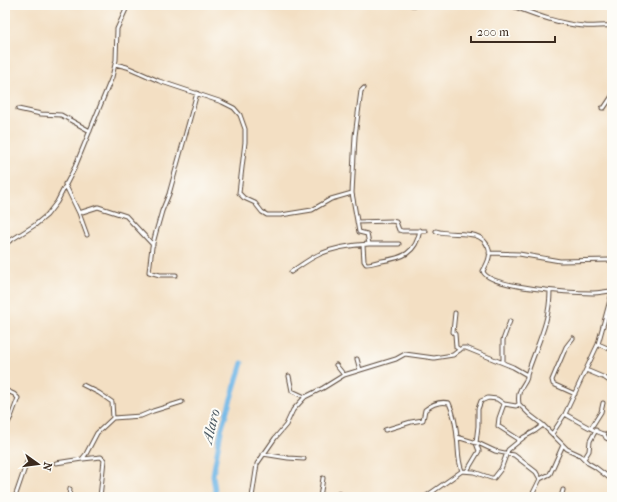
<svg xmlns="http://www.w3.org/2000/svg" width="617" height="502" viewBox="0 0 617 502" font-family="'IM FELL French Canon',serif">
<rect width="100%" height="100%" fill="#fdfcf7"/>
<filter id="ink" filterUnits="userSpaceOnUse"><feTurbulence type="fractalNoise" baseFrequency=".025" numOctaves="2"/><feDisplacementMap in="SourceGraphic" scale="8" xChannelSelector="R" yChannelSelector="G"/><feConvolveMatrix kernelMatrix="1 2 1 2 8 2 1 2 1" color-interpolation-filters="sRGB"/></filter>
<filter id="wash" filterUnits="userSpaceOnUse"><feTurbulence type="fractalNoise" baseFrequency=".012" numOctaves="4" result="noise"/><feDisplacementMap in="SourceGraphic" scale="16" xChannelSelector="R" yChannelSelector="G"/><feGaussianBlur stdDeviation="0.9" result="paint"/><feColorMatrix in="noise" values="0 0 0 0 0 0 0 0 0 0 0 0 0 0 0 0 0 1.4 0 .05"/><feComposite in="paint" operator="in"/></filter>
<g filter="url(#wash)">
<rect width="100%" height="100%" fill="#f3dfc3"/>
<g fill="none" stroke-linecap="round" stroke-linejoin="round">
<path stroke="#6eb6e6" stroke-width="5" d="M216 497 213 475 221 431 242 363"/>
</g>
</g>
<g filter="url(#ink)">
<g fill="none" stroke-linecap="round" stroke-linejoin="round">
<defs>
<path id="street" d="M412 5H433
M510 5C534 14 558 24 584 26 594 27 603 25 612 26
M115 64 127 67 159 81 222 102 234 108 240 115 245 129V142L239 193 244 198 255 203 262 212 267 215H281L312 210 331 199 352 193 355 136 361 91 364 88
M602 108H604L612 96
M18 109 41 114 61 115 90 131
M65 184 79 213 87 235
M79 213 98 207 126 216 153 245
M357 222 391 221 396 222 399 230 402 231H426
M436 231C452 237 480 227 488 247 492 255 487 264 483 271 487 288 576 293 593 293 600 293 606 291 612 291
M5 244 35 225 47 215 57 202 75 167 112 77 116 60 117 29 128 5
M369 244H399
M363 245 364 261 366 264C371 264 376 262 382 261 402 258 416 254 420 230
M489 253 519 254 560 261 612 260
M291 272C300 266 310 258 320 254 336 247 352 245 369 244L367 234 359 232 352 193
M176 275H160L149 272 152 247 156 232 162 211 169 194 197 93
M455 313 453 332 455 334 456 347 460 350
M573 338 566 347 552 380 553 384 575 394
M598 344 612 350
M357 359 360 370
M503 362V340L510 321
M336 365 344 375 396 359 405 354 434 358 453 355 462 348H466L513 367 527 375C528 384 516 386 519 404L530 415 543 425
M586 370 605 378 612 383
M527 375C536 346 550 323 550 291
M289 376 292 391 305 397
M5 390 14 394 18 398 11 417 5 428
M504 404 499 418 498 426 520 440
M565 414C572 418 599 434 604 434L606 438 612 441
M113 418 141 416 153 411 182 402
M591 428 601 412 603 403
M385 430 411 422 423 420 425 410C432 404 440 401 449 403 454 414 456 425 457 437 459 450 457 458 462 471
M552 434 565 414 598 344 612 293
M457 437 480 444 495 451 514 455 536 472 540 479
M263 454 288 458 304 459
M83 459 101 457 104 460 100 497
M584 459 589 451 590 441 596 430
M56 463 82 459 86 454 97 433 113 418 112 402 99 393 83 385
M467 471 479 451 476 443 478 426V409L481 401 488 398 497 399 504 404 516 406 519 404
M15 497 28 459
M69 497 70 489
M252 497 257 464 275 438 286 425 293 410 305 397 323 388 344 375
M320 497 323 478
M338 497 339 493
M425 497 462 471 474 472 491 478H494L501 469 508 450 524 437 535 431 543 425 567 449 580 455 588 463 595 467 612 480
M531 497 540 479 550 474 563 445
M561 497 563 490"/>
</defs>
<use href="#street" stroke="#574537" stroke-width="5"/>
<use href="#street" stroke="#fff" stroke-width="3"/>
</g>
</g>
<g text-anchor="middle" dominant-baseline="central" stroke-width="4" stroke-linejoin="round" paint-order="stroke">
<g font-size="15" font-style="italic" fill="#4d5b64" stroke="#fdfcf7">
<text transform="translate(211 426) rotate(-76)">Alaro</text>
</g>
</g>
<rect width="617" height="502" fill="none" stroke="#fdfcf7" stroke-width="20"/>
<g transform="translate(38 464) rotate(104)" stroke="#fdfcf7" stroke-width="3" paint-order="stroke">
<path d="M0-3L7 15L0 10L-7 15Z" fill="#3b2a1e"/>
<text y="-6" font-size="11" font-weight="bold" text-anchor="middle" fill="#3b2a1e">N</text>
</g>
<path d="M471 36v6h84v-6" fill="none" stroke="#3b2a1e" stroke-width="2"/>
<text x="477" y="36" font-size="12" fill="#3b2a1e" stroke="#fdfcf7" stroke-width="3" paint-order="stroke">200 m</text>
</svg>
